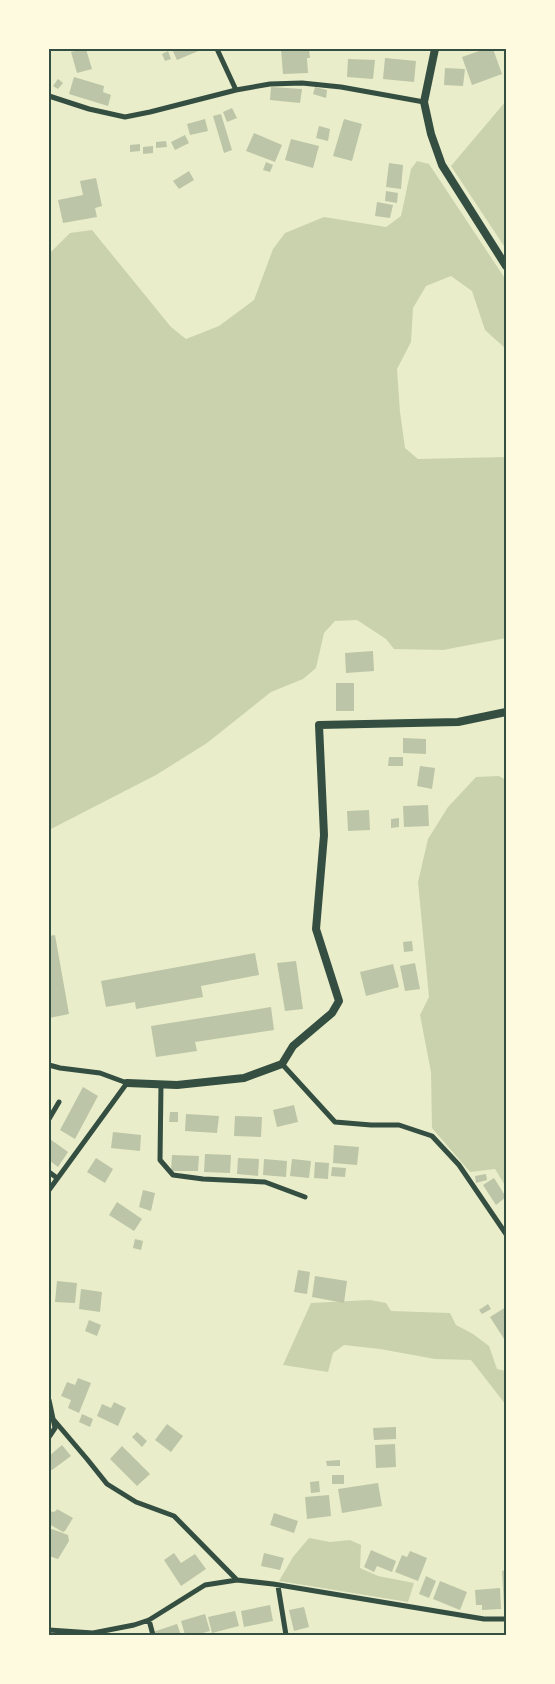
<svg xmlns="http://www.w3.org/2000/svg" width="555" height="1684" viewBox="0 0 555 1684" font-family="Quicksand,sans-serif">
<rect width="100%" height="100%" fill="#e9edc9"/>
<path fill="#cad2ad" d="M506 101V245L504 246 451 166Z
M417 161 429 164 506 280V349L485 330 472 291 451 276 426 286 413 308 411 342 397 369 400 412 405 448 418 459 506 457V638L443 650 394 649 386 639 357 620 335 621 324 633 316 668 303 679 271 692 207 743 156 775 49 830V254L70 233 92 230 171 327 186 339 219 326 254 300 273 249 285 233 324 217 386 227 401 216 411 169Z
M499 776 506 780V1187L495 1169 470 1172 432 1128 431 1072 420 1015 429 997 418 882 428 839 448 807 476 777Z
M370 1300 386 1303 391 1311 450 1313 456 1325 473 1334 489 1346 497 1369 506 1371V1405L471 1360 435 1359 380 1349 344 1345 333 1353 328 1372 283 1365 311 1303Z
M309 1538 330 1542 350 1540 361 1545 360 1568 378 1576 414 1583 408 1602 279 1581 293 1557Z"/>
<path fill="#bcc5a7" d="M84 49H86L92 69 77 73 71 52Z
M172 49H203L177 60Z
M281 49H309L310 58H307L308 73 283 74Z
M485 49H493L502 74 472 85 462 57Z
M168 51 171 59 165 61 162 54Z
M385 58 416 61 414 82 383 79Z
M348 59 375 60 373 79 347 77Z
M445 68 465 69 463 86 444 85Z
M74 77 104 86 103 92 111 95 108 106 69 94Z
M58 79 63 83 58 89 53 86Z
M271 87 302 89 300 103 270 100Z
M315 87 327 90 326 98 313 94Z
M232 108 237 118 227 122 223 112Z
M221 114 232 150 224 153 213 116Z
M205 119 208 131 190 135 187 124Z
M344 119 362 124 352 161 333 156Z
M319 126 330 129 328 141 316 138Z
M254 133 282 145 275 162 246 151Z
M185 135 189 143 175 150 171 142Z
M291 139 319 146 313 168 285 160Z
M166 141 167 147 156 148V142Z
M140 144V151L130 152V145Z
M153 146V153L143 154V147Z
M266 162 273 165 270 172 263 170Z
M389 163 403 165 401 189 386 187Z
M189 171 194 180 179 189 173 181Z
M96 178 102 206 95 208 97 217 63 223 58 200 83 195 80 181Z
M386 191 398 193 397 203 385 201Z
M377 202 393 205 390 218 375 216Z
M373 651 374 671 346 673 345 653Z
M336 683H354V711H336Z
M403 738 426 739V754L403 753Z
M389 757H403V766H388Z
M420 766 435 768 432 789 417 786Z
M428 805 429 826 404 827 403 806Z
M369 810 370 830 348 831 347 811Z
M399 818V827L391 828V819Z
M55 935 69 1014 49 1018V936Z
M412 941 413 951 404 952 403 942Z
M255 953 259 975 201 986 203 997 136 1009 135 1002 106 1007 101 981Z
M296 961 303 1009 285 1011 277 963Z
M415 963 420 989 405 991 400 966Z
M393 964 399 987 366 996 360 972Z
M271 1007 274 1030 195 1042 197 1051 156 1057 151 1026Z
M83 1087 98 1096 75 1139 60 1130Z
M294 1105 298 1122 277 1127 273 1110Z
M170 1112H178V1122H169Z
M186 1114 219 1116 217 1133 185 1131Z
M235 1116 262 1117 261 1137 234 1136Z
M113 1132 141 1135 140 1151 111 1148Z
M50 1139 68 1152 58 1167 49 1160Z
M334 1145 359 1147 357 1165 333 1163Z
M205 1154 231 1155 230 1173 204 1172Z
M172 1155 199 1156 198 1171H171Z
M96 1158 113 1169 105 1183 87 1172Z
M238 1158 259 1159 258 1176 237 1174Z
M264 1159 287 1161 286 1177 263 1175Z
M292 1159 311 1161 309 1178 290 1176Z
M315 1162 329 1163 328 1179 314 1178Z
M332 1167 346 1168 345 1177 331 1176Z
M486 1174 487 1180 476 1183 475 1176Z
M494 1178 506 1197 496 1205 483 1185Z
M143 1190 155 1193 151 1211 139 1207Z
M117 1202 142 1219 134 1231 109 1215Z
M135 1239 143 1241 141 1250 133 1248Z
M298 1270 310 1272 307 1294 294 1292Z
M315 1276 347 1281 344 1303 312 1297Z
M57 1281 77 1283 75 1303 55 1302Z
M81 1289 102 1292 100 1312 79 1309Z
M488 1304 491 1309 482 1314 479 1310Z
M506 1307V1342L490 1317Z
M89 1320 101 1325 97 1336 85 1331Z
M78 1378 91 1383 79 1413 68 1408 71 1400 61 1396 67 1382 75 1385Z
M114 1402 126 1408 118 1426 97 1416 102 1404 111 1408Z
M82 1414 93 1419 90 1427 79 1422Z
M167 1424 183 1436 171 1452 155 1440Z
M396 1427V1439L374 1440 373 1428Z
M137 1432 147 1441 142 1447 132 1437Z
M395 1444 396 1467 376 1468 375 1445Z
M62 1445 71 1456 52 1470 49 1469V1456Z
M122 1446 150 1474 137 1486 110 1459Z
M340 1460V1466H327L326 1461Z
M332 1475H344V1484H332Z
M319 1481 320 1492 311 1493 310 1482Z
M378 1483 382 1506 342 1513 338 1489Z
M329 1495 331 1516 307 1519 305 1497Z
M57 1509 73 1518 65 1531 63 1532 49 1524 50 1511 53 1512 56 1511Z
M274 1513 298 1521 294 1533 270 1525Z
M52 1529 68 1535 69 1541 58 1559 49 1556V1531Z
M371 1550 396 1561 392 1572 377 1566 374 1572 364 1567Z
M410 1551 427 1558 418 1581 395 1572 402 1555 407 1557Z
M174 1553 181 1563 195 1554 206 1569 181 1586 164 1560Z
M264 1553 284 1558 280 1570 261 1566Z
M506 1570V1607H504L502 1571Z
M426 1576 436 1581 429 1598 419 1594Z
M440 1581 467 1592 460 1610 433 1599Z
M500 1588 501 1609 482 1610V1605H476L475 1590Z
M270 1605 273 1621 244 1627 241 1611Z
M304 1607 309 1627 294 1631 289 1610Z
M235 1611 239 1626 212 1633 208 1617Z
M205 1614 210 1631 195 1635H185L181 1621Z
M177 1624 181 1635H154L153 1632Z"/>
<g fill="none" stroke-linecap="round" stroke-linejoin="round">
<path stroke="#344e41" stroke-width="5" d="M217 49 236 90
M49 96 89 109 125 117 150 112 236 90 270 84 302 83 341 87 424 102
M282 1064 335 1122 371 1125H399L432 1136 459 1165 506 1234
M49 1065 60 1068 100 1073 127 1083 49 1190
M161 1084 160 1160 173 1175 203 1179 265 1182 305 1197
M49 1119 59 1102
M49 1172 57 1178
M49 1400 55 1428 49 1437
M53 1419 87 1459 107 1484 136 1502 174 1516 237 1580
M278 1586 286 1635
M149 1620 153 1635
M49 1630 93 1633 134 1625 149 1620 205 1585 237 1580 273 1584 484 1619H506"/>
<path stroke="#344e41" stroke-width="8" d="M435 49 424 102 431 134 442 165 506 266
M127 1083 177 1085 244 1078 282 1064 293 1046 332 1013 339 1001 316 929 324 835 319 725 458 722 506 712"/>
</g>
<rect width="555" height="1684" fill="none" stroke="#fefae0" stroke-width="100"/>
<rect x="50" y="50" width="455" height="1584" fill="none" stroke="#344e41" stroke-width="2"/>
</svg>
